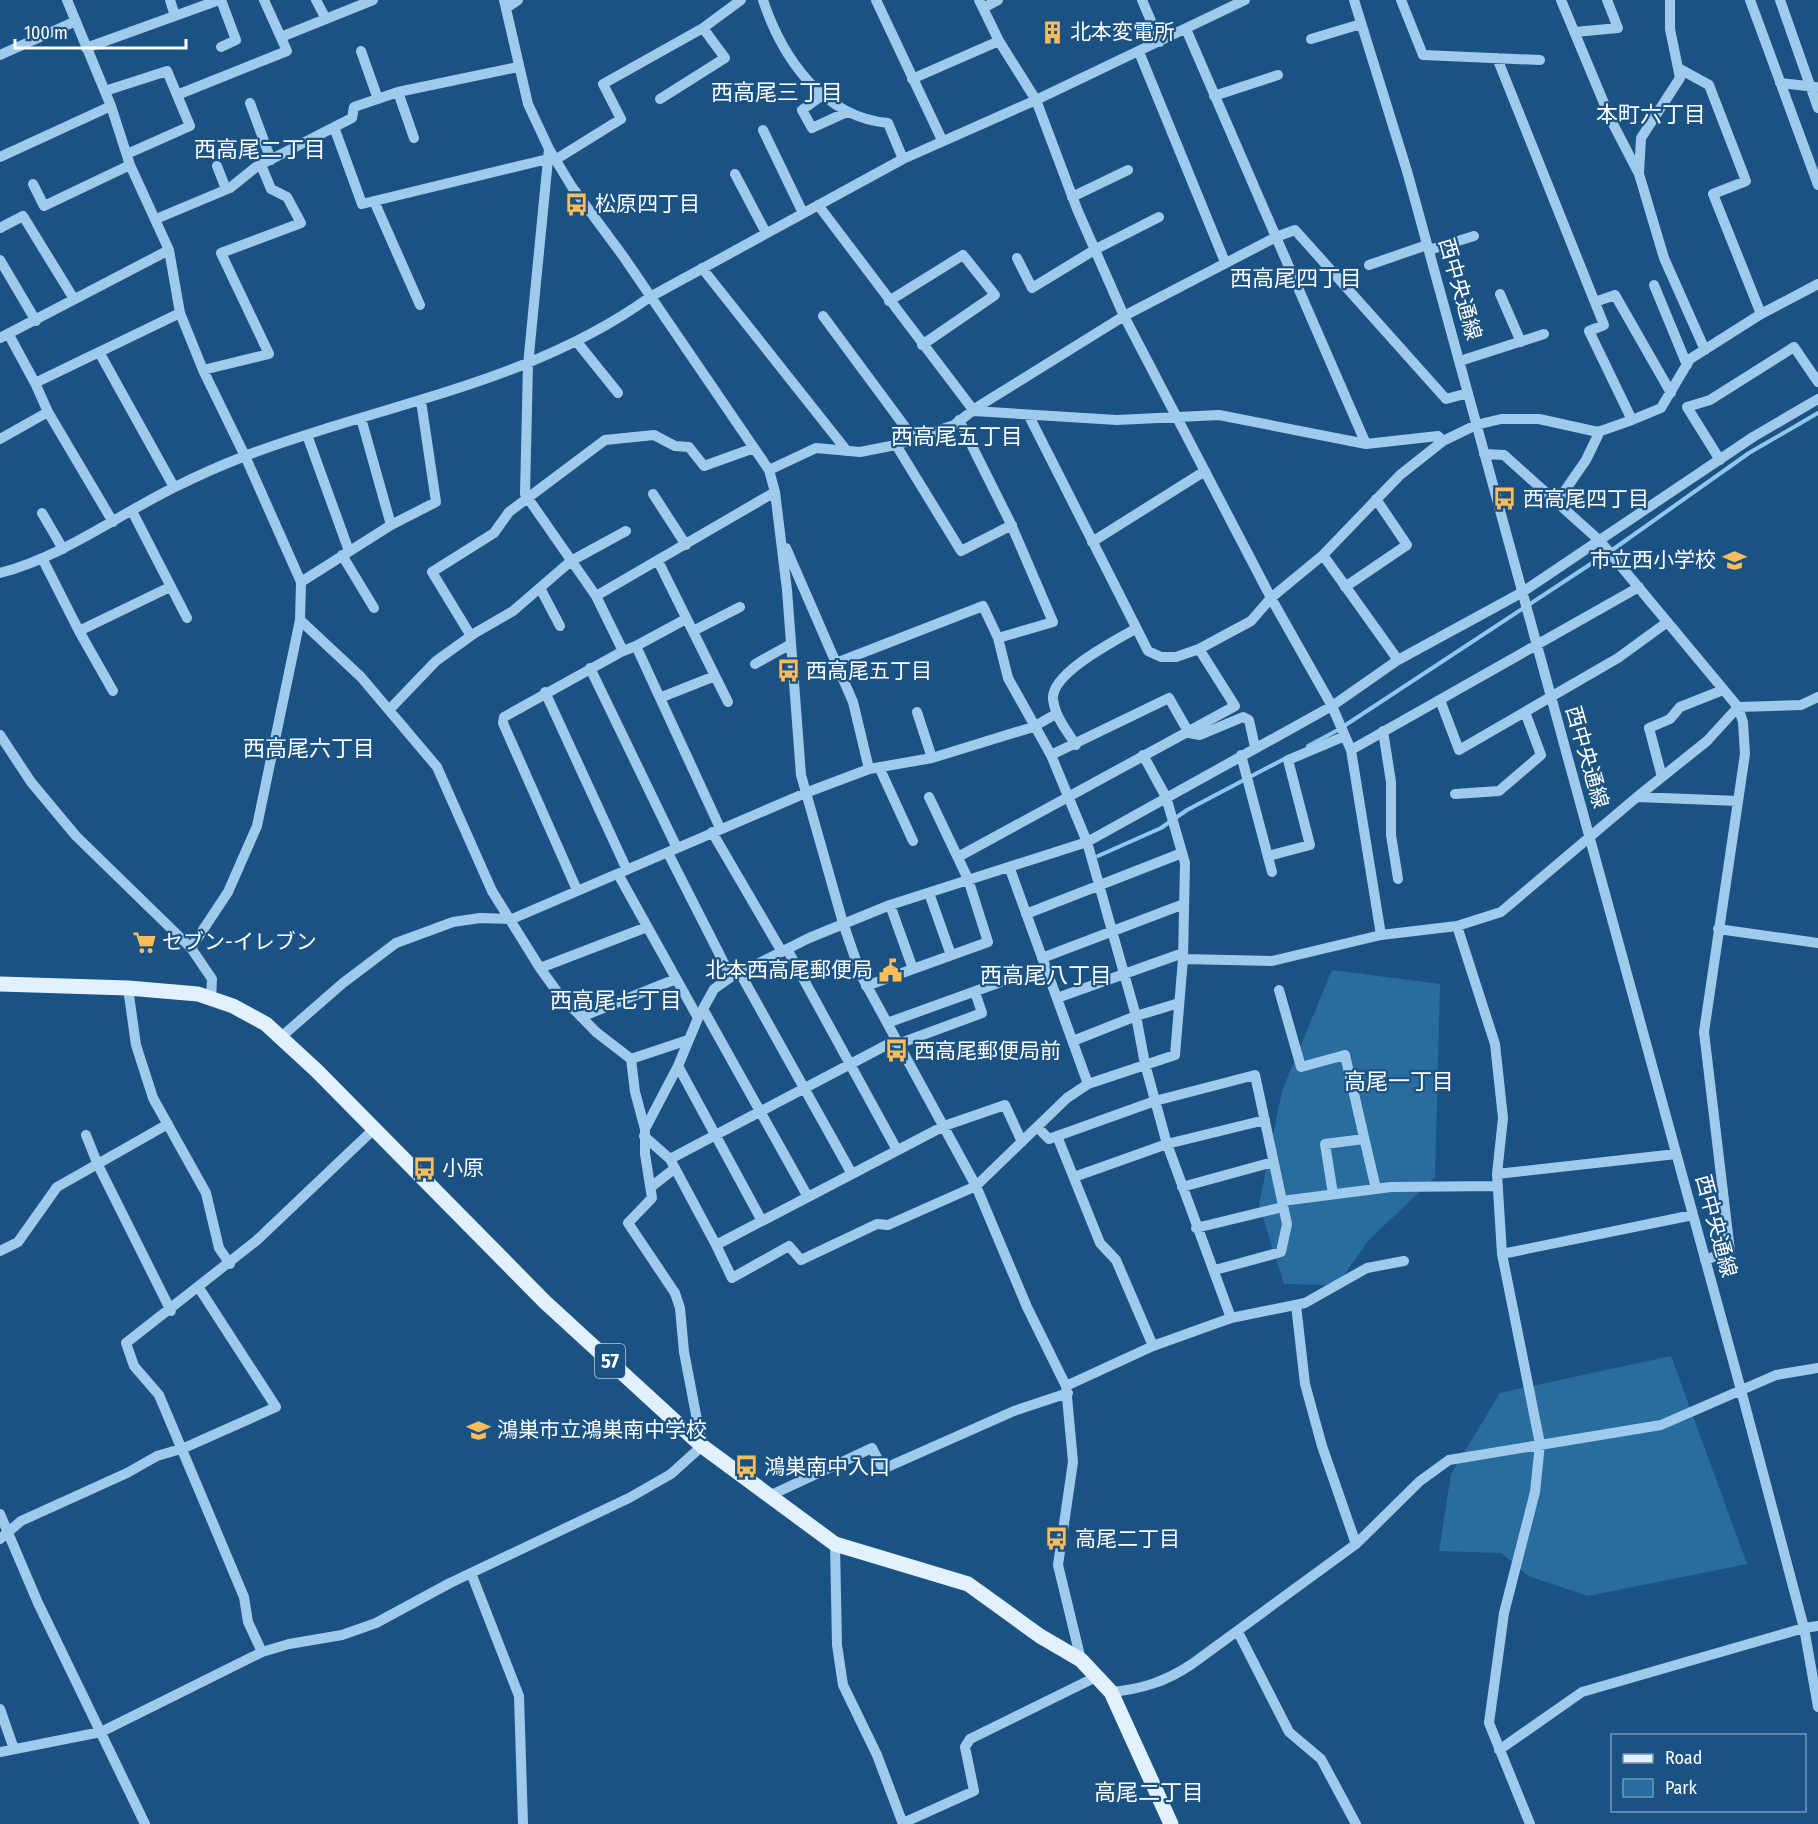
<svg xmlns="http://www.w3.org/2000/svg" width="1818" height="1824" viewBox="0 0 1818 1824" font-family="'Fira Sans Condensed','Noto Sans JP',sans-serif">
<rect width="100%" height="100%" fill="#1a5383"/>
<path fill="#296ca0" d="M1332 970 1440 984 1435 1177 1368 1241 1337 1285 1284 1284 1259 1205 1282 1091Z
M1671 1356 1747 1564 1588 1596 1528 1576 1501 1553 1439 1551 1451 1474 1500 1393Z"/>
<g fill="none" stroke-linecap="round" stroke-linejoin="round">
<path stroke="#91c6ee" stroke-width="4" d="M1308 746 1338 730 1615 548 1749 453 1818 413
M1098 856 1161 828 1187 810 1286 758"/>
<path stroke="#9fcaeb" stroke-width="10" d="M67 0 111 106 130 165 169 250 180 313 203 370 245 456 301 582 300 620 257 826 228 892 191 948
M170 0 175 16
M221 0 236 40 221 47
M316 0 326 19
M504 0 528 104 549 149 572 187 623 256 769 470 775 492 787 590 801 775 843 923 861 975 976 1186 1027 1307 1066 1386 1073 1462 1058 1565 1081 1660
M763 0C782 58 823 117 888 123L903 159
M876 0 942 140
M979 0 999 41 1036 100 1077 209 1124 316 1271 598 1332 706 1351 750 1381 935
M1142 0 1160 42
M1354 0 1407 171 1741 1390 1804 1628 1818 1707
M1401 0 1423 55 1540 60
M1561 0 1611 120 1639 174 1664 258 1705 350
M1750 0 1818 185
M1780 0 1818 108
M506 8 518 0
M983 8 998 0
M1575 32 1618 28 1607 0
M281 37 373 0
M1311 39 1361 24
M86 48 219 0
M361 51 378 99
M1139 52 1225 262
M0 55 76 21
M1497 58 1604 325 1589 331 1632 420
M1678 68 1709 85 1746 181 1713 194 1761 314
M912 79 999 41
M1780 83 1816 87
M105 91 167 71 190 126 127 154
M398 92 414 138
M824 94 802 110 812 128 847 112
M177 95 287 51 264 0
M1214 96 1278 75
M660 99 725 58 703 28
M250 103 271 160
M334 127 362 204 548 159
M763 130 803 213
M549 149 528 365 525 494 596 596
M0 157 111 106
M555 160 621 119 603 84 703 28 741 0
M217 166 226 189
M1639 173 1641 138 1680 78 1670 29V0
M735 174 766 233
M33 184 44 206 130 165
M1072 197 1128 170
M374 201 420 305
M818 205 974 411 1117 420 1219 415 1366 444 1438 436 1443 441
M156 219 230 188 256 167 352 118 354 107 398 92 518 67
M0 228 23 216 74 299
M1429 250 1474 236
M1017 258 1032 288 1096 249 1159 217
M0 260 36 321
M1369 265 1427 245
M702 268 847 451
M1654 285 1687 365
M1500 294 1521 342
M889 301 963 255 995 295 922 345
M1595 302 1615 295 1671 393
M823 316 914 439
M9 335 35 383
M0 338 169 250
M577 342 618 393
M99 352 174 487
M1460 361 1544 334
M203 370 269 354 221 253 301 223 287 197 271 189 261 165
M48 412 113 522
M1029 416 1148 651 1161 657H1176L1199 649 1251 621 1271 598 1323 555 1400 475 1443 441 1476 425 1501 419H1539L1598 432 1632 420 1661 408 1690 359 1761 314 1818 284
M361 418 391 525
M959 420 1010 522 1053 622 998 638
M307 435 349 551
M0 439 48 412 35 383 180 313
M1366 444 1276 237 1295 230 1446 399 1468 393
M896 445 961 551 1012 525
M1484 454 1504 455 1600 541 1738 707 1743 722 1745 754 1704 1032 1730 1251 1705 1260
M1720 460 1687 407 1710 400 1794 347 1818 382
M769 470 816 448 860 452 896 445 954 425 979 406 1124 316 1276 237 1186 29
M653 494 686 545
M1557 502 1586 460 1600 431
M132 511 187 618
M42 513 63 549
M1092 542 1205 471
M786 548 853 702 869 769
M342 555 374 608
M1323 555 1398 660
M43 560 79 631 113 691
M658 561 728 702
M0 573C64 556 116 516 175 487 197 476 222 465 245 456 382 404 529 384 650 297L903 159 1036 100 1245 0
M301 582 391 525 436 502 421 401
M1345 587 1407 545 1376 499
M540 588 560 626
M79 631 170 587
M693 631 740 607
M471 636 432 572 494 533 509 512 605 440 654 435 675 446 689 447 704 466 754 448
M636 646 686 619
M623 651 596 596 775 492
M836 663 983 606 998 638 1008 678 1051 755
M755 664 791 644
M590 668 677 848
M545 692 627 870
M662 697 715 676
M1440 700 1459 750 1618 658 1666 623
M389 710 436 661 475 633 513 611 571 561 626 531
M917 712 932 758
M1383 731 1391 782V835L1398 879
M0 735 31 782 76 836 191 948 212 979 211 999
M1076 745C1067 731 1055 717 1053 699 1051 673 1115 641 1135 629
M1351 750 1639 587
M1241 755 1272 872
M879 767 913 841
M1662 777 1649 728 1670 719 1680 707 1723 690
M1455 794 1499 791 1541 755 1525 712
M1637 797 1738 801
M712 832 782 952
M668 853 731 977
M1268 856 1310 845 1288 760 1345 736
M958 857 1235 706 1199 649
M1010 869 1088 1084
M618 874 698 1018
M577 890 503 723 504 717 623 651 636 646 720 828
M929 893 951 955
M890 905 913 969
M1026 914 1182 853
M1457 926 1495 1044 1503 1118 1497 1174 1502 1254 1540 1444 1535 1492 1504 1613 1489 1723 1530 1824
M1718 929 1818 943
M787 949 897 1150
M1042 958 1184 904
M1183 959 1272 961 1381 935 1457 926 1501 912 1637 797 1707 741 1738 707 1801 705 1818 697
M540 968 647 927
M740 973 852 1174
M866 986 988 942 968 879 929 797
M128 988 136 1045 153 1098 206 1193 219 1248 230 1264
M1279 990 1301 1067 1345 1055 1376 1189
M1057 998 1183 953
M703 1009 808 1197
M581 1017 676 979
M887 1023 1009 979
M281 1037 343 983 396 943 453 922 480 918 512 919 808 792 869 769 932 758 1033 727 1056 714
M1073 1041 1136 1016 1179 1003
M898 1044 982 1013 975 992
M631 1059 688 1040
M678 1066 762 1221
M1037 1127 1049 1139 1155 1101 1255 1075 1287 1224 1281 1252 1215 1270
M645 1129 678 1066 698 1018 714 989 731 977 809 938 890 905 1087 842 1332 706 1398 660 1521 593 1753 437 1818 399
M86 1135 98 1165 171 1311
M644 1136 670 1159 716 1245 944 1126 1005 1105 1022 1142
M1057 1136 1100 1243 1116 1260 1153 1346
M670 1159 896 1040
M1497 1174 1676 1154
M1074 1177 1167 1144 1265 1120
M651 1187 674 1169
M1182 1187 1273 1162
M1333 1194 1325 1144 1364 1139
M1282 1201 1391 1187 1498 1186
M1196 1228 1283 1207
M716 1245 732 1278 789 1246 801 1260 877 1224 888 1225 976 1186 1067 1098 1088 1084 1175 1055 1183 959 1185 863 1166 797 1143 755
M0 1251 18 1242 57 1187 168 1124
M1502 1254 1693 1215
M1296 1305 1305 1384 1322 1446 1356 1544
M1231 1318 1167 1144 1145 1064 1136 1016 1087 842 1051 755 1169 698 1189 733 1200 735 1243 717 1249 720 1255 747
M1066 1386 1153 1346 1231 1318 1305 1303 1367 1268 1404 1261
M769 1496 872 1448 883 1469 1014 1411 1068 1393
M0 1514 38 1603 145 1824
M0 1539 21 1521 127 1473 157 1456 184 1448 276 1407 199 1288
M835 1544 837 1645 843 1685 877 1755 903 1824
M471 1573 519 1696 523 1824
M1238 1632 1289 1732 1321 1759 1356 1824
M262 1652 248 1622 244 1597 159 1395 134 1366 126 1343 256 1241 374 1129
M1111 1692C1142 1689 1165 1682 1192 1664L1356 1544 1420 1481 1449 1460 1661 1425 1776 1375 1818 1368
M0 1709 14 1749
M1499 1750 1582 1692 1804 1628 1818 1626
M0 1752 101 1732 262 1652 289 1644 342 1635 376 1623 450 1583 629 1498 671 1474 702 1446 684 1352 680 1308 675 1293 628 1223 652 1198 645 1154V1129L635 1092 631 1059 596 1032 558 993 540 968 492 891 437 767 361 677 300 620
M903 1823 974 1791 965 1747 970 1739 1096 1677"/>
<path stroke="#e3f1ff" stroke-width="15" d="M0 984 128 988 198 994 233 1006 266 1024 317 1071 545 1302 702 1446 835 1544 968 1584 1040 1636 1081 1660 1111 1692 1171 1824"/>
</g>
<defs>
<symbol id="building-bare" viewBox="-9 -9 18 18"><path d="M-4-6H4V6H1V3H-1V6H-4ZM-2.5-4.3h1.7v1.8h-1.7ZM.8-4.3h1.7v1.8H.8ZM-2.5-1h1.7V.8h-1.7ZM.8-1h1.7V.8H.8Z" fill="#febd5a" stroke="#1a5383" stroke-width="2.5" paint-order="stroke"/></symbol>
<symbol id="bus-bare" viewBox="-9 -9 18 18"><path d="M-5-6H5V4H4V6H2V4H-2V6H-4V4H-5ZM-3.5-4V0h7V-4ZM-3.5 1.2v1.5H-2V1.2ZM2 1.2v1.5H3.5V1.2Z" fill="#febd5a" stroke="#1a5383" stroke-width="2.5" paint-order="stroke"/></symbol>
<symbol id="school-bare" viewBox="-9 -9 18 18"><path d="M0-5L7-2L0 1L-7-2ZM-4 1L0 2.5L4 1V4Q0 6-4 4Z" fill="#febd5a" stroke="#1a5383" stroke-width="2.5" paint-order="stroke"/></symbol>
<symbol id="supermarket-bare" viewBox="-9 -9 18 18"><path d="M-6-5.5h2.5l.6 2H6L4.5 2H-2.5L-4.4-4H-6ZM-1.5 3.2a1.3 1.3 0 1 0 .1 0ZM3 3.2a1.3 1.3 0 1 0 .1 0Z" fill="#febd5a" stroke="#1a5383" stroke-width="2.5" paint-order="stroke"/></symbol>
<symbol id="civic-bare" viewBox="-9 -9 18 18"><path d="M-.6-6.5H3V-4.5H.6V-3L4-1V1h2V6H-6V1h2V-1L-.6-3ZM-1.2 2.5V6h2.4V2.5Z" fill="#febd5a" stroke="#1a5383" stroke-width="2.5" paint-order="stroke"/></symbol>
</defs>
<g fill-rule="evenodd">
<use href="#building-bare" x="1036" y="16" width="33" height="33"/>
<use href="#bus-bare" x="560" y="188" width="33" height="33"/>
<use href="#bus-bare" x="1488" y="482" width="33" height="33"/>
<use href="#school-bare" x="1718" y="544" width="33" height="33"/>
<use href="#bus-bare" x="772" y="654" width="33" height="33"/>
<use href="#supermarket-bare" x="128" y="926" width="33" height="33"/>
<use href="#civic-bare" x="874" y="954" width="33" height="33"/>
<use href="#bus-bare" x="880" y="1034" width="33" height="33"/>
<use href="#bus-bare" x="408" y="1152" width="33" height="33"/>
<use href="#school-bare" x="462" y="1414" width="33" height="33"/>
<use href="#bus-bare" x="730" y="1450" width="33" height="33"/>
<use href="#bus-bare" x="1040" y="1522" width="33" height="33"/>
</g>
<g text-anchor="middle" dominant-baseline="central" stroke-width="4.5" stroke-linejoin="round" paint-order="stroke">
<rect fill="#1a5383" stroke="#bacbda" stroke-width="1.5" x="595" y="1344" width="30" height="34" rx="4.5"/>
<g font-size="20" font-weight="bold" fill="#fff">
<text x="610" y="1361">57</text>
</g>
<g font-size="21" fill="#fff" stroke="#1a5383" text-anchor="start">
<text x="1070" y="32">北本変電所</text>
<text x="595" y="204">松原四丁目</text>
<text x="1523" y="499">西高尾四丁目</text>
<text x="1716" y="560" text-anchor="end">市立西小学校</text>
<text x="806" y="671">西高尾五丁目</text>
<text x="162" y="942">セブン-イレブン</text>
<text x="873" y="970" text-anchor="end">北本西高尾郵便局</text>
<text x="914" y="1051">西高尾郵便局前</text>
<text x="442" y="1168">小原</text>
<text x="497" y="1430">鴻巣市立鴻巣南中学校</text>
<text x="764" y="1467">鴻巣南中入口</text>
<text x="1075" y="1539">高尾二丁目</text>
</g>
<g font-size="21" fill="#fff" stroke="#1a5383">
<text transform="translate(1460 289) rotate(74)">西中央通線</text>
<text transform="translate(1587 757) rotate(74)">西中央通線</text>
<text transform="translate(1716 1226) rotate(75)">西中央通線</text>
</g>
<g font-size="22" fill="#fff" stroke="#1a5383">
<text x="777" y="92">西高尾三丁目</text>
<text x="1651" y="114">本町六丁目</text>
<text x="260" y="149">西高尾二丁目</text>
<text x="1296" y="278">西高尾四丁目</text>
<text x="957" y="436">西高尾五丁目</text>
<text x="309" y="748">西高尾六丁目</text>
<text x="1046" y="975">西高尾八丁目</text>
<text x="616" y="1000">西高尾七丁目</text>
<text x="1399" y="1081">高尾一丁目</text>
<text x="1149" y="1792">高尾二丁目</text>
</g>
</g>
<rect x="1611" y="1734" width="195" height="78" fill="#1a5383" stroke="#7698b5" stroke-width="1.5"/>
<rect x="1623" y="1754" width="30" height="9" fill="#e3f1ff" stroke="#7698b5" stroke-width="1.5"/>
<text x="1665" y="1764" font-size="18" fill="#ffffff">Road</text>
<rect x="1623" y="1779" width="30" height="18" fill="#296ca0" stroke="#7698b5" stroke-width="1.5"/>
<text x="1665" y="1794" font-size="18" fill="#ffffff">Park</text>
<path d="M15 39v9h171v-9" fill="none" stroke="#ffffff" stroke-width="3"/>
<text x="24" y="39" font-size="18" fill="#ffffff" stroke="#1a5383" stroke-width="4.5" paint-order="stroke">100 m</text>
</svg>
